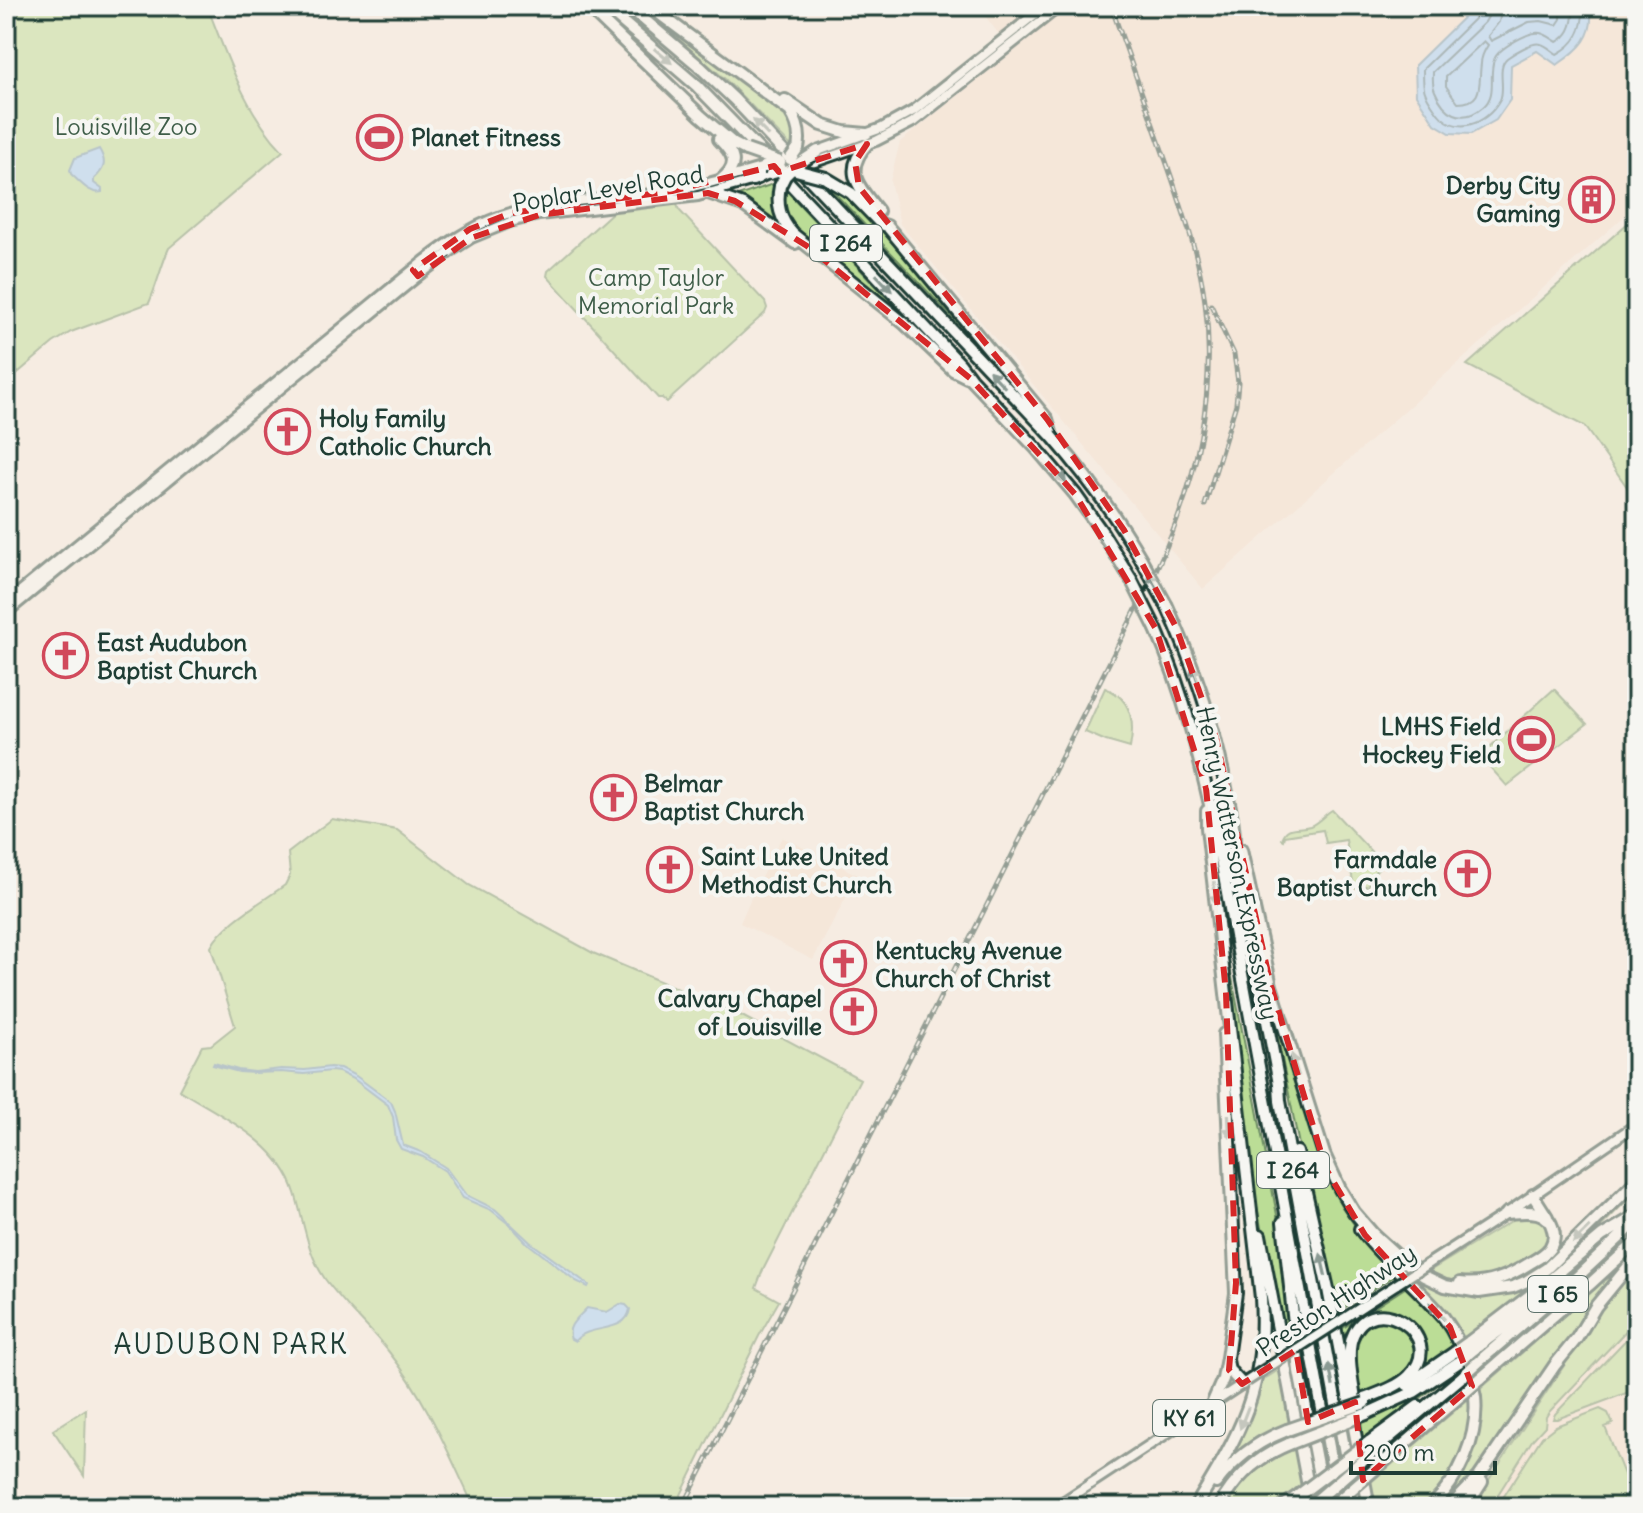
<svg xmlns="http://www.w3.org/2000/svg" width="1643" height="1513" viewBox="0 0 1643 1513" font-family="Delius,sans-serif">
<rect width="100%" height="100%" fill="#f5ece2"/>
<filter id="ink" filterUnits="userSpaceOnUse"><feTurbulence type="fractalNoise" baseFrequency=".0125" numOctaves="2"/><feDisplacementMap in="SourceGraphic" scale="16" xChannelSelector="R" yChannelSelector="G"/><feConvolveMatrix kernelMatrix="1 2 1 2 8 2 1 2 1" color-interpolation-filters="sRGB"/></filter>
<g filter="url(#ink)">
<path fill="#f4dfcf" d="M977 6H1637V205L1203 589 900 224 890 181 900 142 1013 52Z
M782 837 858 875 813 960 740 923 753 893Z
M1637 1293V1507H1484L1529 1435Z"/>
<path fill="#bbdd96" stroke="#6d8d65" stroke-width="2" d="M6 6H207C227 56 245 112 283 151L169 248C161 266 157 285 149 303L71 332 53 343 6 383Z
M640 6H643L785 112C793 124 796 134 793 148L725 79Z
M824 182 846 194 877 225 984 351Z
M776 183C772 201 773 215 784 231L735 197Z
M784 188 902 314 901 315 792 227 782 208Z
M675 199 679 210 765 302 767 308 765 313 667 402 662 398H658L547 276 548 271 615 210Z
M1637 215V501L1584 426 1467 365Z
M1105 688C1132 698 1135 723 1130 748L1106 741 1085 732Z
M1554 689 1587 724 1507 786 1480 756Z
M1332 810 1381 862C1380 869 1374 871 1371 877 1368 882 1370 885 1367 889L1366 886 1354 888 1346 840 1326 843 1323 830 1285 836 1284 840 1282 839C1287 824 1297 830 1310 826 1318 823 1325 814 1332 810Z
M332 819 397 830 469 885 593 953 742 1016 860 1079 762 1272 756 1288 779 1301 759 1336 675 1507H474C449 1454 426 1398 389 1352 369 1327 344 1305 325 1279 307 1253 304 1222 295 1193 279 1141 222 1117 179 1090L202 1046 211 1045 235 1026 211 947C223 923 262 902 285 885L290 875 288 853Z
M1222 925 1277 1215 1292 1343 1283 1348 1248 1157Z
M1271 1003 1318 1155 1328 1181 1342 1207 1358 1230 1397 1274 1336 1313 1309 1196Z
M1637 1183V1190L1577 1251 1547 1277 1463 1342 1413 1283 1420 1278 1427 1282 1522 1286Z
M1521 1215 1539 1218 1548 1227 1550 1239 1544 1250 1501 1276 1464 1282 1444 1279 1428 1272Z
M1628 1259 1482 1468 1446 1507H1435L1458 1479 1478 1391 1587 1296Z
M1637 1262V1319L1549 1412 1546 1417 1545 1426 1533 1439 1490 1507H1471L1619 1282Z
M1408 1286 1440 1319 1457 1346 1420 1373 1418 1332 1376 1313 1346 1348H1343L1340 1330Z
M1384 1320C1416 1325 1429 1360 1399 1379 1387 1387 1371 1392 1358 1398 1355 1367 1342 1326 1384 1320Z
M1637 1328V1389L1557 1419H1553L1555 1414Z
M1280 1369 1291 1423 1282 1426 1224 1466 1260 1382Z
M1452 1374 1363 1442 1361 1420 1423 1391Z
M1472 1396 1470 1429 1458 1467 1427 1507H1374L1370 1483Z
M86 1409 84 1476 53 1430Z
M1600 1409 1608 1413 1613 1424 1605 1427 1637 1507H1497L1542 1437 1556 1426Z
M1295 1446 1303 1487 1276 1507H1224L1244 1477 1260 1463Z"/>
<path fill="#a1cefb" stroke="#6d94ab" stroke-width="2" d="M1475 6H1590C1596 36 1579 50 1557 65L1537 51 1511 65 1510 100 1496 120 1471 134 1450 133 1435 124 1416 95 1415 65Z
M99 149C107 162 105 169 94 179V183L102 189V192C90 195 80 182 71 174L70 170 75 158Z
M214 1063 238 1070 255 1072 281 1069 305 1070 330 1067 340 1068 356 1076 391 1102 395 1111 403 1145 421 1152 446 1168 466 1195 495 1209 530 1242 589 1285 588 1287 576 1281 526 1242 510 1225 491 1210 463 1198 445 1171 423 1157 401 1149 396 1140 393 1117 388 1105 355 1080 339 1072 331 1071 304 1074 281 1072 254 1073 239 1072 213 1065Z
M620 1304 626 1305 630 1309C626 1335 588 1323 575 1341L571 1339C565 1326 579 1317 587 1308L607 1312Z"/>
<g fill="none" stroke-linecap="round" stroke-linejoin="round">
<path stroke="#537784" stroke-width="2" d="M1480 6 1478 15 1423 69C1423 90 1423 92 1435 109 1453 137 1486 126 1500 100 1506 88 1496 67 1507 58 1514 53 1533 41 1541 44 1546 45 1552 51 1557 54 1577 44 1584 28 1583 6
M1490 6 1489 15 1485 22 1433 72C1433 78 1432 85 1435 91 1444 113 1462 125 1483 107 1498 94 1488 76 1494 60 1497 49 1529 31 1540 33 1546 34 1551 38 1557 42 1571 35 1574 21 1573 6
M1502 6 1499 22 1488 36 1491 41 1529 22 1541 21 1557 25 1561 19V6
M1484 41 1488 45C1484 51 1481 57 1481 64 1478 82 1485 103 1458 103L1446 86V77Z"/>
<defs>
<path id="major" d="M815 152 882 128 913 111 1045 6
M812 163 876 141 913 122 1060 6
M6 603 413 270C440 248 467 228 501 216 547 200 603 200 652 194 690 190 727 178 764 167
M6 613 418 276 454 249 471 238 510 222 539 215 698 196 758 179
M1428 1264 1507 1213 1637 1124
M1343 1319 1397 1284
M1055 1507 1247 1381"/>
<path id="highway" d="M587 6 701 116 734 144 746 150
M604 6 697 86 766 157
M628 6 699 66 734 99 1051 435C1085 474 1115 514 1141 559
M649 6 790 111C798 123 801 134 798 148
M785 100 822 125 844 132 866 134
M719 139C734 154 740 165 721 180
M867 144C842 172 859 187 878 211
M779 172 960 364 971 379 1036 448 1075 494 1102 532 1131 579
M826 178 851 193 881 224 887 226 1047 419 1051 433
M753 180 768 173
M780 186C776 205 780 219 793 234L904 323 953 370 967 377
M708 193 743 205 795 243
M1167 606C1194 665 1214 724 1226 788 1230 808 1235 828 1234 848L1279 1084 1280 1101 1355 1507
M1156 629C1184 693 1200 759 1215 827L1340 1507
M1241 850 1271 986 1324 1154 1340 1189 1354 1212 1373 1234 1395 1254 1424 1276 1445 1286 1479 1292 1513 1287 1527 1281 1546 1269 1637 1180
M1297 1152 1328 1289 1369 1507
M1533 1195 1547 1217
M1283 1222 1299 1371 1325 1507
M1360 1229C1385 1262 1418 1287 1444 1318 1456 1334 1462 1349 1467 1368 1470 1377 1473 1387 1475 1397 1479 1438 1459 1479 1431 1507
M1260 1235 1312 1507
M1460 1283C1487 1286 1508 1277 1530 1263 1537 1259 1545 1255 1550 1248 1553 1243 1555 1236 1553 1230 1548 1207 1524 1212 1507 1213
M1469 1342 1545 1284 1602 1236 1637 1215
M1473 1350C1490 1336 1536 1308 1543 1290
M1227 1360 1229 1370 1242 1384
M1476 1364 1575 1279 1637 1221
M1480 1379 1589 1285 1637 1241
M1407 1385 1455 1352
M1213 1402 1223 1379 1227 1358 1236 1293 1224 1034
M1356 1407C1354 1388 1346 1356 1352 1338 1371 1285 1450 1336 1409 1376 1398 1387 1379 1393 1364 1399
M1366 1414 1414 1392 1459 1362
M1369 1442 1418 1406
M1370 1454 1464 1375
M1374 1470 1465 1392
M1216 1483C1235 1458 1258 1441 1287 1430
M1195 1507C1240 1433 1267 1389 1261 1298L1207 828V811
M1219 1507C1235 1477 1259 1456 1289 1444
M1282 1507 1299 1495
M1450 1507 1479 1477 1555 1365 1577 1338 1596 1306 1637 1256
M1466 1507 1482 1482"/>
</defs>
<use href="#major" stroke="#1f3d34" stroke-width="14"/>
<use href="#highway" stroke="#1f3d34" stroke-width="16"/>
<use href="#major" stroke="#f6f6f2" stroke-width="8"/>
<use href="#highway" stroke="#f6f6f2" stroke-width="10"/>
<defs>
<path id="rail" d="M1205 505 1236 404 1238 382 1234 354 1211 305
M683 1507 1157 568C1196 485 1217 395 1205 302 1199 255 1183 211 1168 167 1149 113 1130 60 1111 6"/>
</defs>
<use href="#rail" stroke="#1f3d34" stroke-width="5"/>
<use href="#rail" stroke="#f6f6f2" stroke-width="2" stroke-dasharray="6" stroke-linecap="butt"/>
<defs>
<path id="major-bridge" d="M770 175 792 169
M1397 1284 1428 1264
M1247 1381 1343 1319"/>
<path id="highway-bridge" d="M746 150 780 162
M790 159 798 148
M764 167H780
M794 167 818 151
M792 169 826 178
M780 186 785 176 792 169
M1141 559 1167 606
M1131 579 1156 629
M1455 1352 1469 1342
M1459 1362 1473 1350
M1464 1375 1476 1364
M1465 1392 1480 1379
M1287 1430 1365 1403
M1289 1444 1366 1414
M1299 1495 1369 1442
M1309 1507 1370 1454
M1331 1507 1374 1470"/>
</defs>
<use href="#major-bridge" stroke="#1f3d34" stroke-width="14" stroke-linecap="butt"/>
<use href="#highway-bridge" stroke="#1f3d34" stroke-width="16" stroke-linecap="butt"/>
<use href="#major-bridge" stroke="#f6f6f2" stroke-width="8"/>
<use href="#highway-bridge" stroke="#f6f6f2" stroke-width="10"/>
</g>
<defs><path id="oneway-solid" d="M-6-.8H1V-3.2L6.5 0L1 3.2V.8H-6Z" transform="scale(2)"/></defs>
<g fill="#8a9a93">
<use href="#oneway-solid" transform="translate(663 56) rotate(40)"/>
<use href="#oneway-solid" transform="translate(761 128) rotate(-134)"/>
<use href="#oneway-solid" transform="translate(884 283) rotate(47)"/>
<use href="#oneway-solid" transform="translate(997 379) rotate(-133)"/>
<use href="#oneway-solid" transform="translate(1059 474) rotate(51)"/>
<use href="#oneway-solid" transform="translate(1154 583) rotate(-118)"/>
<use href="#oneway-solid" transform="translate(1196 676) rotate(-110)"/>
<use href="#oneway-solid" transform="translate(1215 893) rotate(83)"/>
<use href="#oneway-solid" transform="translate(1295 1065) rotate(-107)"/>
<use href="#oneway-solid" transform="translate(1229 1126) rotate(87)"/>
<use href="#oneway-solid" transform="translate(1581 1235) rotate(135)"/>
<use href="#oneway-solid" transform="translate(1323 1265) rotate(-103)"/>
<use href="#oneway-solid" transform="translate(1437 1311) rotate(-132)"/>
<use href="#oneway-solid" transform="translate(1331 1375) rotate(-100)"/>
<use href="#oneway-solid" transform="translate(1244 1418) rotate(111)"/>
</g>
</g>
<path d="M0 0H1643V1513H0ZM867 144 855 162 859 187 1047 419 1124 530 1176 627 1216 738 1271 986 1326 1169 1365 1235 1450 1327 1472 1386 1363 1480 1355 1402 1308 1422 1296 1350 1242 1384 1229 1370 1236 1283 1226 993 1206 788 1156 629 1075 494 971 379 807 246 735 201 708 193 539 215 471 238 418 276 413 270 470 229 511 213 672 191 774 166 779 172Z" fill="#f5ece2" fill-opacity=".55" fill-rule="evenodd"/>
<path fill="none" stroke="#d62828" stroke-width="6" stroke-dasharray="16 10" stroke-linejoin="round" d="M867 144 855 162 859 187 1047 419 1124 530 1176 627 1216 738 1271 986 1326 1169 1365 1235 1450 1327 1472 1386 1363 1480 1355 1402 1308 1422 1296 1350 1242 1384 1229 1370 1236 1283 1226 993 1206 788 1156 629 1075 494 971 379 807 246 735 201 708 193 539 215 471 238 418 276 413 270 470 229 511 213 672 191 774 166 779 172Z"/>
<defs>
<symbol id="stadium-ring" viewBox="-11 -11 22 22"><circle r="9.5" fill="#f6f6f2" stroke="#d1495b" stroke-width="1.5"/><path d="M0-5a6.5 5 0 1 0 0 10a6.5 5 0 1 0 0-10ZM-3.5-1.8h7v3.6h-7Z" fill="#d1495b"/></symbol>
<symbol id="building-ring" viewBox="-11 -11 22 22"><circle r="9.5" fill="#f6f6f2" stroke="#d1495b" stroke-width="1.5"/><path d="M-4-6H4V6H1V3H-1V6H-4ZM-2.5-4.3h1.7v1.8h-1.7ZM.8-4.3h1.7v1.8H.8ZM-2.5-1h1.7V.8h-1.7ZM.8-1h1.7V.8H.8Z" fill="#d1495b"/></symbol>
<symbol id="church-ring" viewBox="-11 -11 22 22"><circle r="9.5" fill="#f6f6f2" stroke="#d1495b" stroke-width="1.5"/><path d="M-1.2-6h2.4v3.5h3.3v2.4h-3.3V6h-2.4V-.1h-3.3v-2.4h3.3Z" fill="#d1495b"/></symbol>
</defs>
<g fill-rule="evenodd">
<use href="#stadium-ring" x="354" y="112" width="51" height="51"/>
<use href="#building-ring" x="1566" y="174" width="51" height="51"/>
<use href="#church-ring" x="262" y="406" width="51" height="51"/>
<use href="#church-ring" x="40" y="630" width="51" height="51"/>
<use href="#stadium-ring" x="1506" y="714" width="51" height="51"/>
<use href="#church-ring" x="588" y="772" width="51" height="51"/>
<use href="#church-ring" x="644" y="844" width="51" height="51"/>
<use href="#church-ring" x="1442" y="848" width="51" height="51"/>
<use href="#church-ring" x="818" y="938" width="51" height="51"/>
<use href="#church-ring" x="828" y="986" width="51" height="51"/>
</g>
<g text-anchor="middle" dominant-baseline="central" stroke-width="8" stroke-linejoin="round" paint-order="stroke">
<g fill="#f6f6f2" stroke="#60746d" stroke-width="2">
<rect x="810" y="225" width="72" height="36" rx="6"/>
<rect x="1257" y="1152" width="72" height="36" rx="6"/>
<rect x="1528" y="1276" width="60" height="36" rx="6"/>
<rect x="1153" y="1400" width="72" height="36" rx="6"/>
</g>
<g font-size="22" font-weight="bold" fill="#1f3d34">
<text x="846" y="243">I 264</text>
<text x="1293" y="1170">I 264</text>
<text x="1558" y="1294">I 65</text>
<text x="1189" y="1418">KY 61</text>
</g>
<g font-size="24" fill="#3e5d48" stroke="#f6f6f2">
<text x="126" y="126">Louisville Zoo</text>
<text x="656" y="277">Camp Taylor<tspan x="656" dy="28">Memorial Park</tspan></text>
</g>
<g font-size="24" font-weight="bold" fill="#1f3d34" stroke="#f6f6f2" text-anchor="start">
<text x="411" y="137">Planet Fitness</text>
<text x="1561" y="185" text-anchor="end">Derby City<tspan x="1561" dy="28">Gaming</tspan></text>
<text x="319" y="418">Holy Family<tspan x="319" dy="28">Catholic Church</tspan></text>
<text x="97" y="642">East Audubon<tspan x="97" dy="28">Baptist Church</tspan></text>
<text x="1501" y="726" text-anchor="end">LMHS Field<tspan x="1501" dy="28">Hockey Field</tspan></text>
<text x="644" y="783">Belmar<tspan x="644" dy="28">Baptist Church</tspan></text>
<text x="701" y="856">Saint Luke United<tspan x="701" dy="28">Methodist Church</tspan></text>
<text x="1437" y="859" text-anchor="end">Farmdale<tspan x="1437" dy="28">Baptist Church</tspan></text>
<text x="875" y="950">Kentucky Avenue<tspan x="875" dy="28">Church of Christ</tspan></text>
<text x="822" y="998" text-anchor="end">Calvary Chapel<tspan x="822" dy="28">of Louisville</tspan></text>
</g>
<g font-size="24" fill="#1f3d34" stroke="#f6f6f2">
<text transform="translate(608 188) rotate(-9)">Poplar Level Road</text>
<text transform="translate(1238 863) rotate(78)">Henry Watterson Expressway</text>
<text transform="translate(1336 1300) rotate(-33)">Preston Highway</text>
</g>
<g font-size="28" letter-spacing="2" fill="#1f3d34" stroke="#f6f6f2">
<text x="231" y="1344">AUDUBON PARK</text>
</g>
</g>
<rect width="1643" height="1513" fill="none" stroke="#f6f6f2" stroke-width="32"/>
<rect x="16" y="16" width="1611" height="1481" fill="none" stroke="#1f3d34" stroke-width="3" filter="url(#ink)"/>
<path d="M1351 1461v12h144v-12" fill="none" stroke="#1f3d34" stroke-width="4"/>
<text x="1363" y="1461" font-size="24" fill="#1f3d34" stroke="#f6f6f2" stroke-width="6" paint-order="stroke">200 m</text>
</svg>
